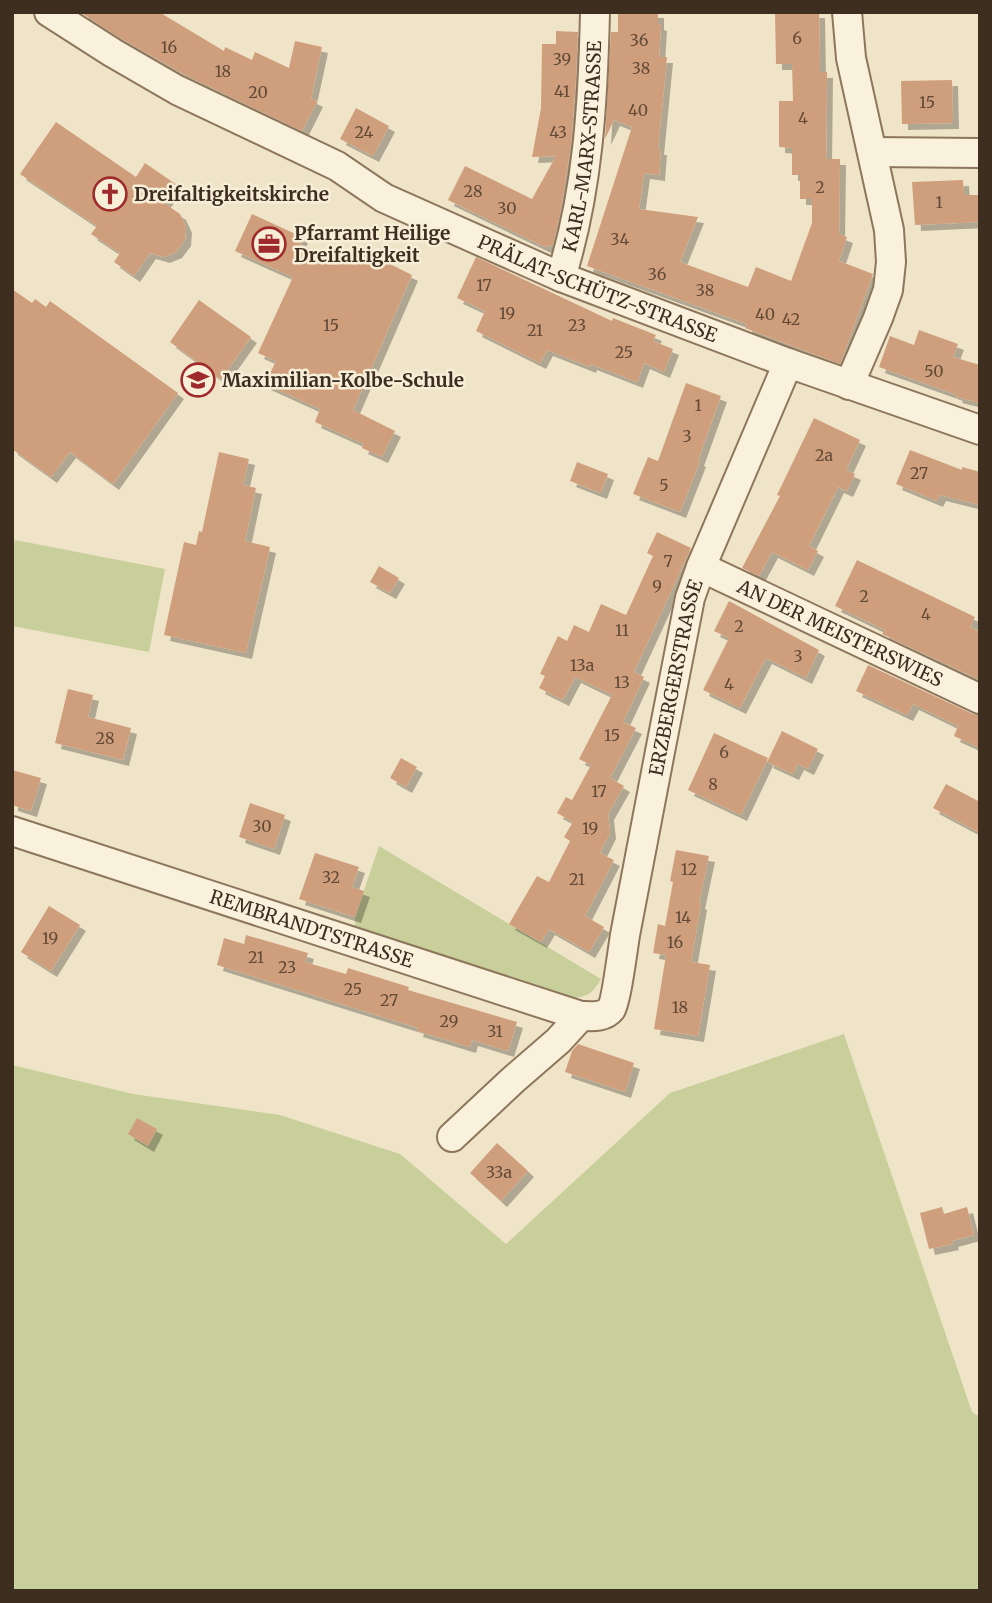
<svg xmlns="http://www.w3.org/2000/svg" width="992" height="1603" viewBox="0 0 992 1603" font-family="Merriweather,serif">
<defs>
<filter id="shadow"><feDropShadow dx="6" dy="6" stdDeviation="0" flood-color="#0004"/></filter>
</defs>
<rect width="100%" height="100%" fill="#f0e4c8"/>
<path fill="#c9cf9b" d="M15 540 165 569 149 652 12 626V555Z
M379 846 601 979C593 993 588 997 572 998L355 927V917Z
M844 1034 972 1412 980 1417V1591H12V1065L133 1094 280 1115 400 1154 506 1244 670 1093Z"/>
<path fill="#cf9f7d" filter="url(#shadow)" d="M80 12H159L224 51 225 47 252 60 255 52 289 68 295 41 322 47 311 98 317 101 302 131 185 75 122 39Z
M618 12H658V24L661 25 659 57H667L658 149H661L659 175 644 173 639 209 698 217 680 262 748 287 756 267 791 281 812 223V199H800V175H792V148L779 147V101H793L792 64H776L775 12H819L820 72H827L826 159H840L839 234 847 237 839 261 873 274 840 364 745 328 747 324 587 266 632 127 614 120 605 139 611 32H618Z
M556 31 578 32 576 78 571 144 561 209 553 245 545 247 448 200 465 166 532 199 556 156 532 157 541 108 542 44H556Z
M952 80 953 123 902 124 901 81Z
M356 108 389 126 373 156 340 139Z
M56 122 136 177 145 163 177 185 164 203 180 214 186 227 185 240 176 252 164 257 150 253 134 276 114 262 120 253 91 234 97 226 20 174Z
M963 180 964 195H980V222L915 225 912 182Z
M252 214 302 237 299 244 341 263 363 247 378 254V258L412 275 353 410 395 431 382 457 362 448 364 444 315 422 320 409 265 384 276 361 258 353 293 277 235 251Z
M476 257 612 321 613 318 656 335 653 341 673 349 664 372 644 363 637 382 591 364 590 367 547 350 540 363 476 331 485 311 457 298Z
M12 289 32 303 35 299 46 307 50 301 178 393 113 484 70 452 51 477 12 449Z
M199 300 251 337 221 379 170 342Z
M919 330 958 344 953 357 980 365V403L956 397 957 395 879 367 890 336 914 345Z
M686 383 721 396 698 460 700 461 680 512 633 494 648 457 658 461Z
M814 418 860 440 846 470 855 474 847 491 838 487 809 546 818 551 808 570 772 552 759 576 742 568 780 496 777 495Z
M910 450 962 470V467L980 472V505L940 495 937 501 896 484Z
M219 452 249 459 243 485 256 488 245 541 270 547 246 653 164 635 184 542 196 545 199 531 202 532Z
M577 462 608 474 601 493 570 481Z
M657 532 691 548 634 672 644 677 623 722 636 728 610 778 624 786 608 814 610 833 600 853 614 860 585 916 604 927 589 952 549 929 541 942 509 924 537 876 549 882 570 841 564 837 573 822 557 813 566 797 572 800 591 765 579 759 612 695 575 677 563 700 539 688 545 676 540 674 558 636 567 641 574 625 589 632 601 604 626 615 653 556 647 553Z
M857 560 975 617 970 627 980 632V680L882 634 885 630 835 606Z
M379 566 399 578 390 593 370 582Z
M729 601 819 650 806 678 766 658 740 708 703 690 729 638 714 631Z
M868 665 973 714 980 715V748L954 736 958 726 913 704 907 715 856 691Z
M68 689 93 695 88 717 131 728 123 760 55 743Z
M782 731 818 749 808 769 798 764 793 774 767 762Z
M714 733 768 758 741 815 688 790Z
M401 758 417 767 406 787 390 778Z
M12 770 41 778 31 811 12 805Z
M946 784 980 802V833L933 808Z
M250 803 285 815 274 849 239 837Z
M676 850 709 856 699 903 701 904 691 962 710 965 698 1036 654 1029 666 955 653 953 658 924 665 926 673 882 670 881Z
M315 853 359 867 352 887 364 891 355 917 299 899Z
M49 906 80 925 51 971 21 952Z
M246 935 308 953 305 962 346 974 348 968 409 987 408 990 517 1022 508 1051 472 1040 470 1047 417 1031 418 1028 217 965 224 938 244 944Z
M578 1044 634 1063 625 1092 565 1072 572 1051Z
M137 1118 157 1129 148 1146 128 1134Z
M497 1143 528 1171 501 1201 470 1173Z
M942 1207 944 1214 967 1207 974 1235 952 1241 953 1244 929 1249 920 1213Z"/>
<g fill="none" stroke-linecap="round" stroke-linejoin="round">
<defs>
<g id="minor">
<path id="s1" d="M49 12 113 53 177 90 337 166 384 198 561 277 788 363 980 430"/>
<path d="M847 12 851 58 889 230 891 262 888 290 878 318 849 385"/>
<path d="M873 152 980 153"/>
<path id="s2" d="M561 277C588 191 593 102 595 12"/>
<path id="s3" d="M701 567 980 699"/>
<path id="s4" d="M12 831 581 1016C591 1016 604 1018 611 1009 616 1002 623 948 625 935 646 823 668 710 690 598L701 567 788 363"/>
<path d="M452 1137 513 1080 558 1041 581 1016"/>
</g>
</defs>
<use href="#minor" stroke="#8d765c" stroke-width="32"/>
<use href="#minor" stroke="#faf1dc" stroke-width="28"/>
</g>
<defs>
<symbol id="church-ring" viewBox="-11 -11 22 22"><circle r="9.5" fill="#f7eed8" stroke="#9e2a2b" stroke-width="1.5"/><path d="M-1.2-6h2.4v3.5h3.3v2.4h-3.3V6h-2.4V-.1h-3.3v-2.4h3.3Z" fill="#9e2a2b"/></symbol>
<symbol id="office-ring" viewBox="-11 -11 22 22"><circle r="9.5" fill="#f7eed8" stroke="#9e2a2b" stroke-width="1.5"/><path d="M-6-3h4V-5.5h4V-3h4V5H-6ZM-1-4.5V-3h2v-1.5ZM-6 0V1H6V0Z" fill="#9e2a2b"/></symbol>
<symbol id="school-ring" viewBox="-11 -11 22 22"><circle r="9.5" fill="#f7eed8" stroke="#9e2a2b" stroke-width="1.5"/><path d="M0-5L7-2L0 1L-7-2ZM-4 1L0 2.5L4 1V4Q0 6-4 4Z" fill="#9e2a2b"/></symbol>
</defs>
<g fill-rule="evenodd">
<use href="#church-ring" x="91" y="175" width="38" height="38"/>
<use href="#office-ring" x="250" y="225" width="38" height="38"/>
<use href="#school-ring" x="179" y="361" width="38" height="38"/>
</g>
<g text-anchor="middle" dominant-baseline="central" stroke-width="5" stroke-linejoin="round" paint-order="stroke">
<g font-size="16" fill="#624a37">
<text x="797" y="38">6</text>
<text x="639" y="40">36</text>
<text x="169" y="47">16</text>
<text x="562" y="59">39</text>
<text x="641" y="68">38</text>
<text x="223" y="71">18</text>
<text x="562" y="91">41</text>
<text x="258" y="92">20</text>
<text x="927" y="102">15</text>
<text x="638" y="110">40</text>
<text x="803" y="118">4</text>
<text x="364" y="132">24</text>
<text x="558" y="132">43</text>
<text x="820" y="187">2</text>
<text x="473" y="191">28</text>
<text x="939" y="202">1</text>
<text x="507" y="208">30</text>
<text x="620" y="239">34</text>
<text x="657" y="274">36</text>
<text x="484" y="285">17</text>
<text x="705" y="290">38</text>
<text x="507" y="313">19</text>
<text x="765" y="314">40</text>
<text x="791" y="319">42</text>
<text x="331" y="325">15</text>
<text x="577" y="325">23</text>
<text x="535" y="330">21</text>
<text x="624" y="352">25</text>
<text x="934" y="371">50</text>
<text x="698" y="405">1</text>
<text x="687" y="436">3</text>
<text x="824" y="455">2a</text>
<text x="919" y="473">27</text>
<text x="664" y="485">5</text>
<text x="668" y="561">7</text>
<text x="657" y="586">9</text>
<text x="864" y="596">2</text>
<text x="926" y="614">4</text>
<text x="739" y="626">2</text>
<text x="622" y="630">11</text>
<text x="798" y="656">3</text>
<text x="582" y="665">13a</text>
<text x="622" y="682">13</text>
<text x="729" y="684">4</text>
<text x="612" y="735">15</text>
<text x="105" y="738">28</text>
<text x="724" y="752">6</text>
<text x="713" y="784">8</text>
<text x="599" y="791">17</text>
<text x="262" y="826">30</text>
<text x="590" y="828">19</text>
<text x="689" y="869">12</text>
<text x="331" y="877">32</text>
<text x="577" y="879">21</text>
<text x="683" y="917">14</text>
<text x="50" y="938">19</text>
<text x="675" y="942">16</text>
<text x="256" y="957">21</text>
<text x="287" y="967">23</text>
<text x="353" y="989">25</text>
<text x="389" y="1000">27</text>
<text x="680" y="1007">18</text>
<text x="449" y="1021">29</text>
<text x="495" y="1031">31</text>
<text x="499" y="1172">33a</text>
</g>
<g font-size="19" fill="#3d2e20" stroke="#f7eed8">
<text stroke="none"><textPath href="#s2" startOffset="133">KARL-MARX-STRASSE</textPath></text>
<text stroke="none"><textPath href="#s1" startOffset="616">PRÄLAT-SCHÜTZ-STRASSE</textPath></text>
<text stroke="none"><textPath href="#s3" startOffset="154">AN DER MEISTERSWIES</textPath></text>
<text stroke="none"><textPath href="#s4" startOffset="968">ERZBERGERSTRASSE</textPath></text>
<text stroke="none"><textPath href="#s4" startOffset="315">REMBRANDTSTRASSE</textPath></text>
</g>
<g font-size="19" font-weight="bold" fill="#3d2e20" stroke="#f7eed8" text-anchor="start">
<text x="134" y="194">Dreifaltigkeitskirche</text>
<text x="294" y="233">Pfarramt Heilige<tspan x="294" dy="22">Dreifaltigkeit</tspan></text>
<text x="222" y="380">Maximilian-Kolbe-Schule</text>
</g>
</g>
<rect width="992" height="1603" fill="none" stroke="#3d2e20" stroke-width="28"/>
</svg>
